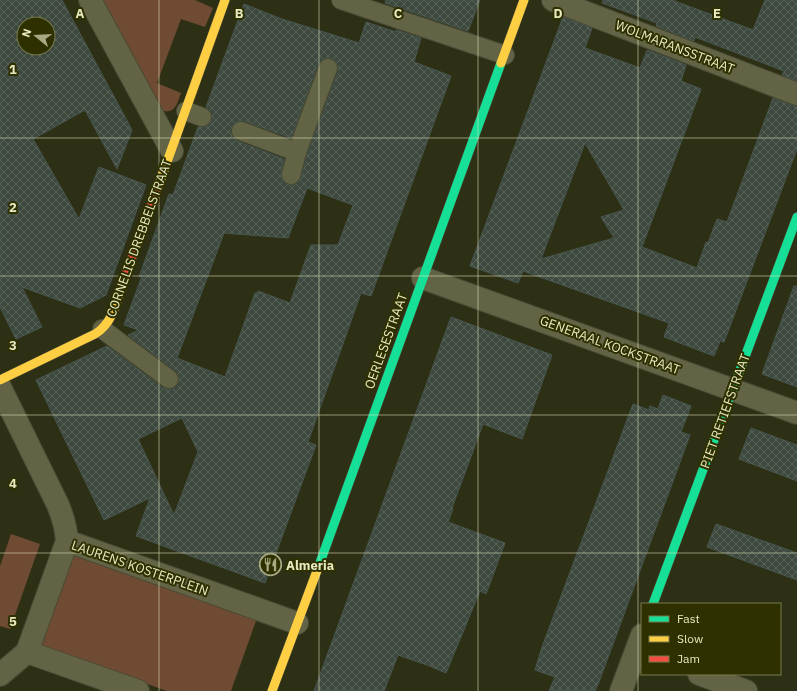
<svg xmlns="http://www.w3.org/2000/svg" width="797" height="691" viewBox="0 0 797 691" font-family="'IBM Plex Sans',sans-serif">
<defs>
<pattern id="building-cross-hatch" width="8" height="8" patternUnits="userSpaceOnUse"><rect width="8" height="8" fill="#3d483e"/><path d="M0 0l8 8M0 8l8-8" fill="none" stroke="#596358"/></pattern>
</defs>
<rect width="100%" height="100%" fill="#2e3016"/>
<path fill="#6f4b33" d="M98 0H195L213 8 205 27 181 19 157 83 181 93C177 104 175 115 161 110Z
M11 534 40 544 10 629 0 626V566Z
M73 552 257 618 231 691H167L39 645Z"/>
<path fill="url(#building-cross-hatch)" stroke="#485750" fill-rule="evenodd" d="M0 0H62L132 130 117 169 85 110 33 139 79 219 99 167 146 185 106 295 80 308 22 287 42 327 16 339 0 307ZM24 24H48V48H24Z
M386 0H480L468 31 385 3Z
M603 0H672L753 30 765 0H797V81L782 75 784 71 695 37 694 41 656 26 657 23 602 3Z
M244 4 282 19 359 43 366 22 396 32V30L421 38 414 62 451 76 371 296 361 293 308 442 316 445 265 583 136 536 150 498 104 520 36 380 107 346 163 388 167 389H173L178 385 179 381V375L176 371 128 335 139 330 124 325 142 276 139 277 169 194 173 195 198 127H203L208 125 212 120V116L210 111 206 107ZM326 58H331L336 61 338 66V72L307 155 301 178 298 183 294 185H288L283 182 281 177V172L284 159 237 141 233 137 231 132V128L235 123 240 121H244L291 138 318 64 321 60ZM307 188 353 205 338 245H311L290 303 258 291 257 293H255L225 377 177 358 224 233 288 238ZM182 418 198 452 174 515 138 439Z
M563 17 592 28 585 48 640 68 647 50 686 65 681 81 701 89 642 247 697 268 706 242 708 243 717 219 727 222 773 98 793 106H797V149L724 342 720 341 714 356 664 337 669 323 523 271 518 283 470 266ZM585 143 624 210 601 217 614 238 541 259Z
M794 286H797V387L762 374Z
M451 317 552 355 522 439 483 424 452 508 453 509 448 522 505 543 486 594 480 591 446 673 427 665 398 655 384 691H314Z
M663 395 691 406 681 432 690 435 599 682 595 691H549L555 677 535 670 542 647 633 404 649 410 650 406 658 409Z
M751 428 797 445V481L739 459Z
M716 524 797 553V580L707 547Z"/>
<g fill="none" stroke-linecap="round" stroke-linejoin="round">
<defs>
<path id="lane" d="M341 0 505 55
M186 111 202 117
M241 131 297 152
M291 175 297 152 328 68
M102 329 169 379"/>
<path id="street" d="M90 0 172 151
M553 0 797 94
M423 278 797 413
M0 387 58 505C63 517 66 528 67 541L27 652
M67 541 297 623
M27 652 138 691
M699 674 746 691
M0 675 27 652
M621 691 642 635"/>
<path id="fast" d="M318 568 501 63
M653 604 797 217"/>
<path id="slow" d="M501 63 524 0
M158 187 225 0
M0 380 95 334C113 323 117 301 123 282
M272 691 318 568"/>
<path id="jam" d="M123 282 158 187"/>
</defs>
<use href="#lane" stroke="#494b35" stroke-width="20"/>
<use href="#street" stroke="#494b35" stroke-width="24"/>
<use href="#fast" stroke="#494b35" stroke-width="10"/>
<use href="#slow" stroke="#494b35" stroke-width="10"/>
<use href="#jam" stroke="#494b35" stroke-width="10"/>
<use href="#lane" stroke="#636446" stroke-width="18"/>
<use href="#street" stroke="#636446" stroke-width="22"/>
<use href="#fast" stroke="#16e098" stroke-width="9"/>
<use href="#slow" stroke="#ffcf43" stroke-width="9"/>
<use href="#jam" stroke="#f24e42" stroke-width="9"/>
</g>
<path fill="none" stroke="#e7eac0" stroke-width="1" stroke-opacity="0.55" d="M159 0V691M319 0V691M478 0V691M638 0V691M0 138H797M0 276H797M0 415H797M0 553H797"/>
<defs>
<symbol id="restaurant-ring" viewBox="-11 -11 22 22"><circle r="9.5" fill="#2f3000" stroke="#a6a984" stroke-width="1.5"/><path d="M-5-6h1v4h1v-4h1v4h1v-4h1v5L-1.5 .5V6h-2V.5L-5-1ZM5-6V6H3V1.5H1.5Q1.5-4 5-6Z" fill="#a6a984"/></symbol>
</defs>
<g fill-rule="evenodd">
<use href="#restaurant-ring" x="258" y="552" width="25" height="25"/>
</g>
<g text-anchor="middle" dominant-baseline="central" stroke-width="4" stroke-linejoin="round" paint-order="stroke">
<g font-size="13" fill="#e7eac0" stroke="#2f3000">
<text transform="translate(675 47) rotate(21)">WOLMARANSSTRAAT</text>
<text transform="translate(139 238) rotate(-70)">CORNELIS DREBBELSTRAAT</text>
<text transform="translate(386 341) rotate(-70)">OERLESESTRAAT</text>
<text transform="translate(610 345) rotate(20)">GENERAAL KOCKSTRAAT</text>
<text transform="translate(725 411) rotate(-70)">PIET RETIEFSTRAAT</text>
<text transform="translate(140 568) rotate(19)">LAURENS KOSTERPLEIN</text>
</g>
<g font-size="13" font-weight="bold" fill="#e7eac0" stroke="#2f3000" text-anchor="start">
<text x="286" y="565">Almeria</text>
</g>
</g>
<g font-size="13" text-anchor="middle" font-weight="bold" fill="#e7eac0" stroke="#2f3000" stroke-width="4" stroke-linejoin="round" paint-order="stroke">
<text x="80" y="18">A</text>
<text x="239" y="18">B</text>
<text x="398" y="18">C</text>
<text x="558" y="18">D</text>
<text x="717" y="18">E</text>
<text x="13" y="74">1</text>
<text x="13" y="212">2</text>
<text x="13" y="350">3</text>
<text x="13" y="488">4</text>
<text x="13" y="626">5</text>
</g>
<rect x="641" y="603" width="140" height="72" fill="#2f3000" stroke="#797a4d"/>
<rect x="649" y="616" width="20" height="6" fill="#16e098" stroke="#797a4d"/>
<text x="677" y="623" font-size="12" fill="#e7eac0">Fast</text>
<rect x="649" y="636" width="20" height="6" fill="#ffcf43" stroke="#797a4d"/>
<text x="677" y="643" font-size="12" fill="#e7eac0">Slow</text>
<rect x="649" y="656" width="20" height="6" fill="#f24e42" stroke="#797a4d"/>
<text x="677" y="663" font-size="12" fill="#e7eac0">Jam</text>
<g transform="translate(36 36) rotate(288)"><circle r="19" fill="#2f3000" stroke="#797a4d"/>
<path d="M0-3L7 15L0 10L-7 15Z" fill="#a6a984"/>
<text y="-6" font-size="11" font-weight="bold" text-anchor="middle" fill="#e7eac0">N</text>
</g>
</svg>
